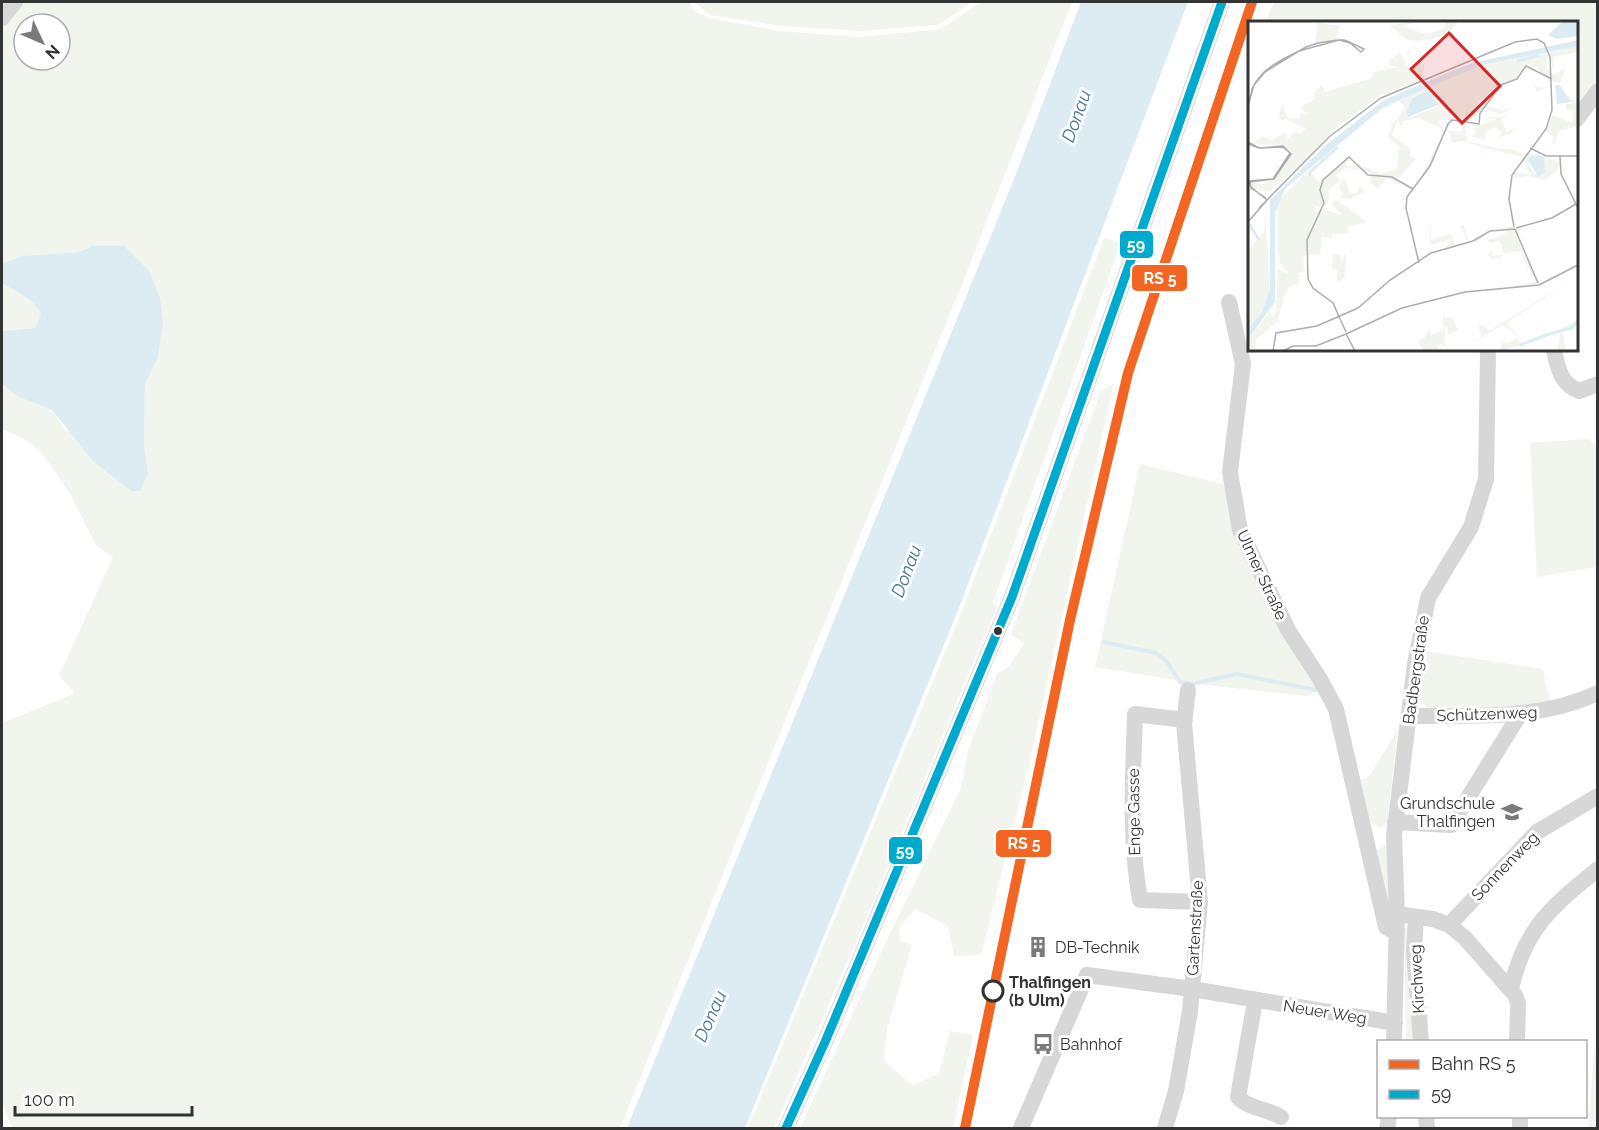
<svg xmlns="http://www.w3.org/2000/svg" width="1599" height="1130" viewBox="0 0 1599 1130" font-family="Raleway,sans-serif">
<rect width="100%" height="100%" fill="#fff"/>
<path fill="#f1f5ed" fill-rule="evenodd" d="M22 2H689L696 12 709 18 779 31 861 37 941 29 981 2H1072L968 269 620 1128H12L2 1102V723L75 693 59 676 113 557 97 547 69 492 42 453 28 441 2 429V384L19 397 52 410 64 429 148 473 144 445 145 384 158 357 92 246 79 252 23 256 2 264V29ZM24 24H60V60H24Z
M694 2H972L938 25 860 31 781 26 710 15Z
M1274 2H1597V79L1577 113 1576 22H1266Z
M1104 238 1121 242 993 603 997 606 857 940 774 1128H748L960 616Z
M2 283 32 301 41 313 35 328 2 331Z
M1114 383 1031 756 981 955 954 956 948 926 915 909 899 928 900 940 912 945 887 1029 884 1061 913 1086 939 1073 950 1031 973 1035 953 1128H800L890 933 961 788 968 751 997 674 1008 667 1024 644 1011 634 1101 391Z
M1589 439 1597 446V567L1537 577 1530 443Z
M1140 464 1227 485 1323 689 1307 696 1206 685 1095 667Z
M1425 651 1543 669 1550 702 1533 706 1427 708 1421 699Z
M1398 729 1387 823 1381 828 1370 822 1361 780 1368 778Z
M1383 845H1387L1389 901 1386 902 1376 852Z
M1407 927 1411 929 1416 1041H1406L1404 929Z
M1597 1041V1128H1588L1594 1052Z"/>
<path fill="#ddebf3" d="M1081 2H1188L959 608 745 1128H627L1014 179Z
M92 246H124L149 271 160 298 163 322 158 357 145 384 144 445 148 473 140 491H131L93 461 52 410 19 397 2 384V331L35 328 41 313 32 301 2 283V264L22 256 79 252Z"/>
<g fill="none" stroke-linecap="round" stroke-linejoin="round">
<path stroke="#ddebf3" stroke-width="4" d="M1104 642 1156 653 1167 662 1180 682 1192 684 1237 674 1316 690"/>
<path stroke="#d7d7d7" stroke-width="16" d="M2 18 15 2
M1576 120 1598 91
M1229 302 1243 364 1230 472 1240 530 1288 630 1320 679 1336 709 1386 927 1396 933
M1554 350C1558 368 1560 383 1579 391L1598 384
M1409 716C1473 715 1538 721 1598 693
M1185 720 1135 714C1133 777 1129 838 1140 900L1200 902
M1395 822 1451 825 1520 714
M1397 914 1433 919 1449 925 1465 938 1515 995 1518 1003 1517 1042
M1416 917 1414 952 1421 1042
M1449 925 1537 832 1598 796
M1511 989C1524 929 1552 906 1598 869
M1255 1001 1238 1097C1249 1109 1266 1108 1281 1117
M1394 1042 1397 914 1394 836 1415 664 1428 598 1471 527 1486 479 1488 350
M1426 1116 1427 1128
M1520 1116V1128
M786 1128 825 1042 1012 597 1222 2
M1021 1128 1087 975 1192 989 1395 1023
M1165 1128 1176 1091 1190 1011 1200 902 1184 723 1188 690
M1387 1128 1389 1116"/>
<defs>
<path id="bus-1" d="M786 1128 825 1042 1012 597 1222 2"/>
</defs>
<use href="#bus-1" stroke="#fff" stroke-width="14"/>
<use href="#bus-1" stroke="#00a9ce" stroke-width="9"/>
<defs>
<path id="rail-1" d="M965 1128 1070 620 1128 373 1252 2"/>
</defs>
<use href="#rail-1" stroke="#fff" stroke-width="15"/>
<use href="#rail-1" stroke="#f26522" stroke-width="10"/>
</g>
<defs>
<symbol id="school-bare" viewBox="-9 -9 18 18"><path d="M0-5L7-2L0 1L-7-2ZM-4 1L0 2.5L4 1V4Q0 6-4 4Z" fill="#7a7a7a" stroke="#fff" stroke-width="2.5" paint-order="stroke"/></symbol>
<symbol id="building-bare" viewBox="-9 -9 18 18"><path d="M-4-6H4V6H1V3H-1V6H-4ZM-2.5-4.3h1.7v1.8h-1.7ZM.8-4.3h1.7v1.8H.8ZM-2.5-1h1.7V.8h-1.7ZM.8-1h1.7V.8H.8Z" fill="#7a7a7a" stroke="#fff" stroke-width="2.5" paint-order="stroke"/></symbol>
<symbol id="bus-bare" viewBox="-9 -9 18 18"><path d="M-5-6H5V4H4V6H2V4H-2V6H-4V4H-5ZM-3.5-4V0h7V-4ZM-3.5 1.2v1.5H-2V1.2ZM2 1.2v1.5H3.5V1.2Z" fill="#7a7a7a" stroke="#fff" stroke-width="2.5" paint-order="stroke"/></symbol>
</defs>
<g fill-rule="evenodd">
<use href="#school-bare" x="1497" y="797" width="30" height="30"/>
<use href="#building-bare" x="1023" y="932" width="30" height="30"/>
<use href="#bus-bare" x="1028" y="1029" width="30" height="30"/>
</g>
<circle fill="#333" stroke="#fff" stroke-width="2" cx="998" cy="631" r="5"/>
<circle fill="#fff" stroke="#333" stroke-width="3" cx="993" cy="991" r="10"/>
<g text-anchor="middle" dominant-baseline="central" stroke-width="6" stroke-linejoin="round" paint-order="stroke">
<g font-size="16" fill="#333" stroke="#fff">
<text transform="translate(1262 575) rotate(65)">Ulmer Straße</text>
<text transform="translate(1416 670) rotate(-82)">Badbergstraße</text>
<text transform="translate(1487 714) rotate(-2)">Schützenweg</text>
<text transform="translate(1134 812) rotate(-91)">Enge Gasse</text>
<text transform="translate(1505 866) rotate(-46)">Sonnenweg</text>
<text transform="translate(1195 928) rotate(-87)">Gartenstraße</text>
<text transform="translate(1417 979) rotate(-93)">Kirchweg</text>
<text transform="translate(1325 1012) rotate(9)">Neuer Weg</text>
</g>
<g font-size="16" fill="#333" stroke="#fff" text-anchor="start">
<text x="1495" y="803" text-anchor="end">Grundschule<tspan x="1495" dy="18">Thalfingen</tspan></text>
<text x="1055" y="947">DB-Technik</text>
<text x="1060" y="1044">Bahnhof</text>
</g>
<g font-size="16" font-weight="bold" fill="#333" stroke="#fff" text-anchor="start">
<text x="1009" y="982">Thalfingen<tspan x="1009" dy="18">(b Ulm)</tspan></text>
</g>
<g font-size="18" font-style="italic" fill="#3f7597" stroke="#fff">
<text transform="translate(1076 116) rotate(-70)">Donau</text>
<text transform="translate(906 571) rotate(-69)">Donau</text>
<text transform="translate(710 1016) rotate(-66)">Donau</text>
</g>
</g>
<g transform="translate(1248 21)">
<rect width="330" height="330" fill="#fff"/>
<path d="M170 0 167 2 154 5 178 13 195 8 199 0H211L198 15 169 20 158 18 141 4ZM70 2 92 5 88 16 93 18 67 22ZM330 25V31L305 36V49L301 31ZM152 31 159 46 176 43V58L134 73 83 111 57 141 20 171 5 167 3 161 16 163 28 157 43 133 35 124 3 123 14 115 24 119 37 111 39 119 47 110 52 113 58 108 38 98 31 100 33 85 38 84 35 87 40 97 51 98 53 92 56 94 61 92 54 90 55 84 68 78 65 73 74 63 77 71 124 57 125 51 152 46 142 45 140 40ZM300 31 299 48 306 54 317 47 312 62 304 61V67L303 64 289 71 286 65 296 67 303 63 282 39 290 52 281 43 277 45 268 59 252 65 243 81 236 77 230 80 227 94 235 84 254 89 265 87 252 93 235 87 223 100 216 101 218 113 205 111 219 115V120L251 128H266L276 114 266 129 275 133 274 136 238 127 230 142 237 127 214 120 204 122 202 113 197 109 200 103 204 100 199 109 214 111 213 102 197 97 190 101 197 110 183 143 171 159 195 113 193 107 171 97 155 100 154 105 149 100 144 114 163 128 162 135 168 138 149 159 155 165 139 157 129 168 122 161 124 157 120 158 122 155 133 156 113 148 116 146 132 153 149 148 151 126 140 116 144 104 157 87 152 80 131 90V93L125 94 94 121 107 107 137 85 231 45ZM180 70 190 85 161 97 158 92 164 77ZM330 81V105L311 110 305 126 306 116 297 111 305 94 324 102 326 89H319L317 84ZM265 89 253 99 259 111 266 106 264 112 250 117 254 111 246 106 238 110 237 118 244 120 224 116 228 111 223 100 233 104 249 98H232L254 96ZM279 131 298 136 299 141 301 138 311 141 312 137 311 148 297 159 278 155 264 158 267 151 283 154 273 138ZM291 134 296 138 297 151 291 155 285 152 282 143ZM100 137 103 140 98 141 99 145 108 144 113 149 98 147 88 154 92 160 81 168V180L75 186 77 179 72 186 66 185 69 191 73 188 94 194 83 183 88 179 119 201 99 206 100 212 85 213 84 217 74 216 72 233 55 235 56 251 50 252 52 264H44V269L42 265 37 274 30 298 33 301 27 302 24 297 26 303 8 319 7 330H0V318L23 290 24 297 28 290 30 248 41 253 32 242V231L30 242V180L56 154 64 153 72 161ZM96 157 103 173 110 171 111 164 121 175 116 171 102 178 92 177 95 174 90 166ZM262 191 266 204V206L263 207 273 206 270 213 275 233 293 262 324 246 291 264 290 260 288 264 240 270H225L238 269 237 264 240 270 288 261 272 230 256 232 257 234 252 236 255 242 250 236 244 238 239 234 246 229 243 235 256 234 252 220 243 222 235 217 241 219 259 213V207L248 208 265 205ZM17 195 22 268 14 291 0 308V230L16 211ZM183 199V219L202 213 209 226 214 224 209 214 215 224 220 222 212 205 216 204 221 222 246 208 230 219 199 229 200 233 197 229 203 218 183 224 182 220V210ZM97 232 98 241 96 257 89 262V249L84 247 85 233H91L94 241ZM328 256 258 302 270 315 255 304 209 330 234 315 230 306 236 303 241 310ZM195 293 198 298 204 296 210 309 200 314 199 305 197 307V326L193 323 189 324 192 330H176L169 320 162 324 176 317 182 308V314L195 309ZM330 299 325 308 314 309 318 330H309L313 309 290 320 252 330 253 323 257 319 256 322H260L269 317 272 324 289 319Z" fill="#f1f5ed" fill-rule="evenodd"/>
<path d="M315 0H330V15L308 18 300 14ZM330 19V25L234 44 137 85 37 168 27 192V281L0 318V308L14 291 22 268V179L79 123 136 79 204 50 228 41ZM311 63 322 79 328 80 309 83 307 65ZM181 70 190 84 160 96 158 92 164 77ZM291 134 296 137 297 151 290 156 279 137Z" fill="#ddebf3"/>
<path fill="none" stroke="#ddebf3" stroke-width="3" d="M269 38 271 40 291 34M62 155V151L90 126M1 203 11 219M298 314 324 307 330 300M272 324 298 314"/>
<path fill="none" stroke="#adadad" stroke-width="1.5" d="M0 84 3 73 4 68 6 64 10 58 17 50 20 48 25 44 37 37 51 30 58 26 70 22 83 20 91 19H96L99 20 116 28 113 31 102 22 91 19 51 30 17 51 6 64 0 85M0 121 11 127 35 125 43 133 26 158 2 161 3 166 19 179 0 201M0 123 11 127 35 126 42 132 25 158 1 160 3 167 18 177M282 127 298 135H330M312 135 313 153 330 187M11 187 81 116 133 77 267 21 289 18 296 22 302 36 304 89 298 108 264 154 261 178 266 206M268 207 304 197 328 183M267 208 290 262M171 242 158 187 159 176 182 145 200 103 204 99 231 103 232 92 253 64 269 58 278 45 304 58M98 311 85 282 65 267 60 258 59 219 76 182 72 169 75 159 101 136 120 154 144 156 165 168M98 313 154 287 217 271 291 264 330 244M98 313 107 330M25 330 28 312 69 305 110 287 142 259 183 232 225 220 242 210 267 208M35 330 45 325H68L98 313"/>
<path fill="#d62828" fill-opacity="0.15" stroke="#d62828" stroke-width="3" d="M201 12 252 65 214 102 163 48Z"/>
<rect width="330" height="330" fill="none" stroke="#333" stroke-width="3"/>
</g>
<g stroke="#fff" stroke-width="2">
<rect x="1119" y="230" width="35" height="29" rx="6" fill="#00a9ce"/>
<rect x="1131" y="264" width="57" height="28" rx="6" fill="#f26522"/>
<rect x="995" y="829" width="57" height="29" rx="6" fill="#f26522"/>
<rect x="888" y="836" width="35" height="29" rx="6" fill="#00a9ce"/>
</g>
<g font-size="16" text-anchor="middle" font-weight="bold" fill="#fff">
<text x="1136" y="250">59</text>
<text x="1160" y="284">RS 5</text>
<text x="1024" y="849">RS 5</text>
<text x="905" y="856">59</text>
</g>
<rect width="1599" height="1130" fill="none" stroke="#333333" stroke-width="6"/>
<rect x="1377" y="1040" width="210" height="78" fill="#ffffff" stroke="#adadad" stroke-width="1.5"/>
<rect x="1389" y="1060" width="30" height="9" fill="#f26522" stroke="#adadad" stroke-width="1.5"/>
<text x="1431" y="1070" font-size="18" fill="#333333">Bahn RS 5</text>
<rect x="1389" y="1090" width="30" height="9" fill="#00a9ce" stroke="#adadad" stroke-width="1.5"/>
<text x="1431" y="1100" font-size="18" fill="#333333">59</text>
<g transform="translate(42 42) rotate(134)"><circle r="28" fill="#ffffff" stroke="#adadad" stroke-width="1.5"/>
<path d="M0-4.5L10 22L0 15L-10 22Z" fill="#7a7a7a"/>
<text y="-9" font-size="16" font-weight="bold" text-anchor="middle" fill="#333333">N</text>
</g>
<path d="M15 1106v9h177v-9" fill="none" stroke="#333333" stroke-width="3"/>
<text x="24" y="1106" font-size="18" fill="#333333" stroke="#ffffff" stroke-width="4.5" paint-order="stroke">100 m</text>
</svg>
